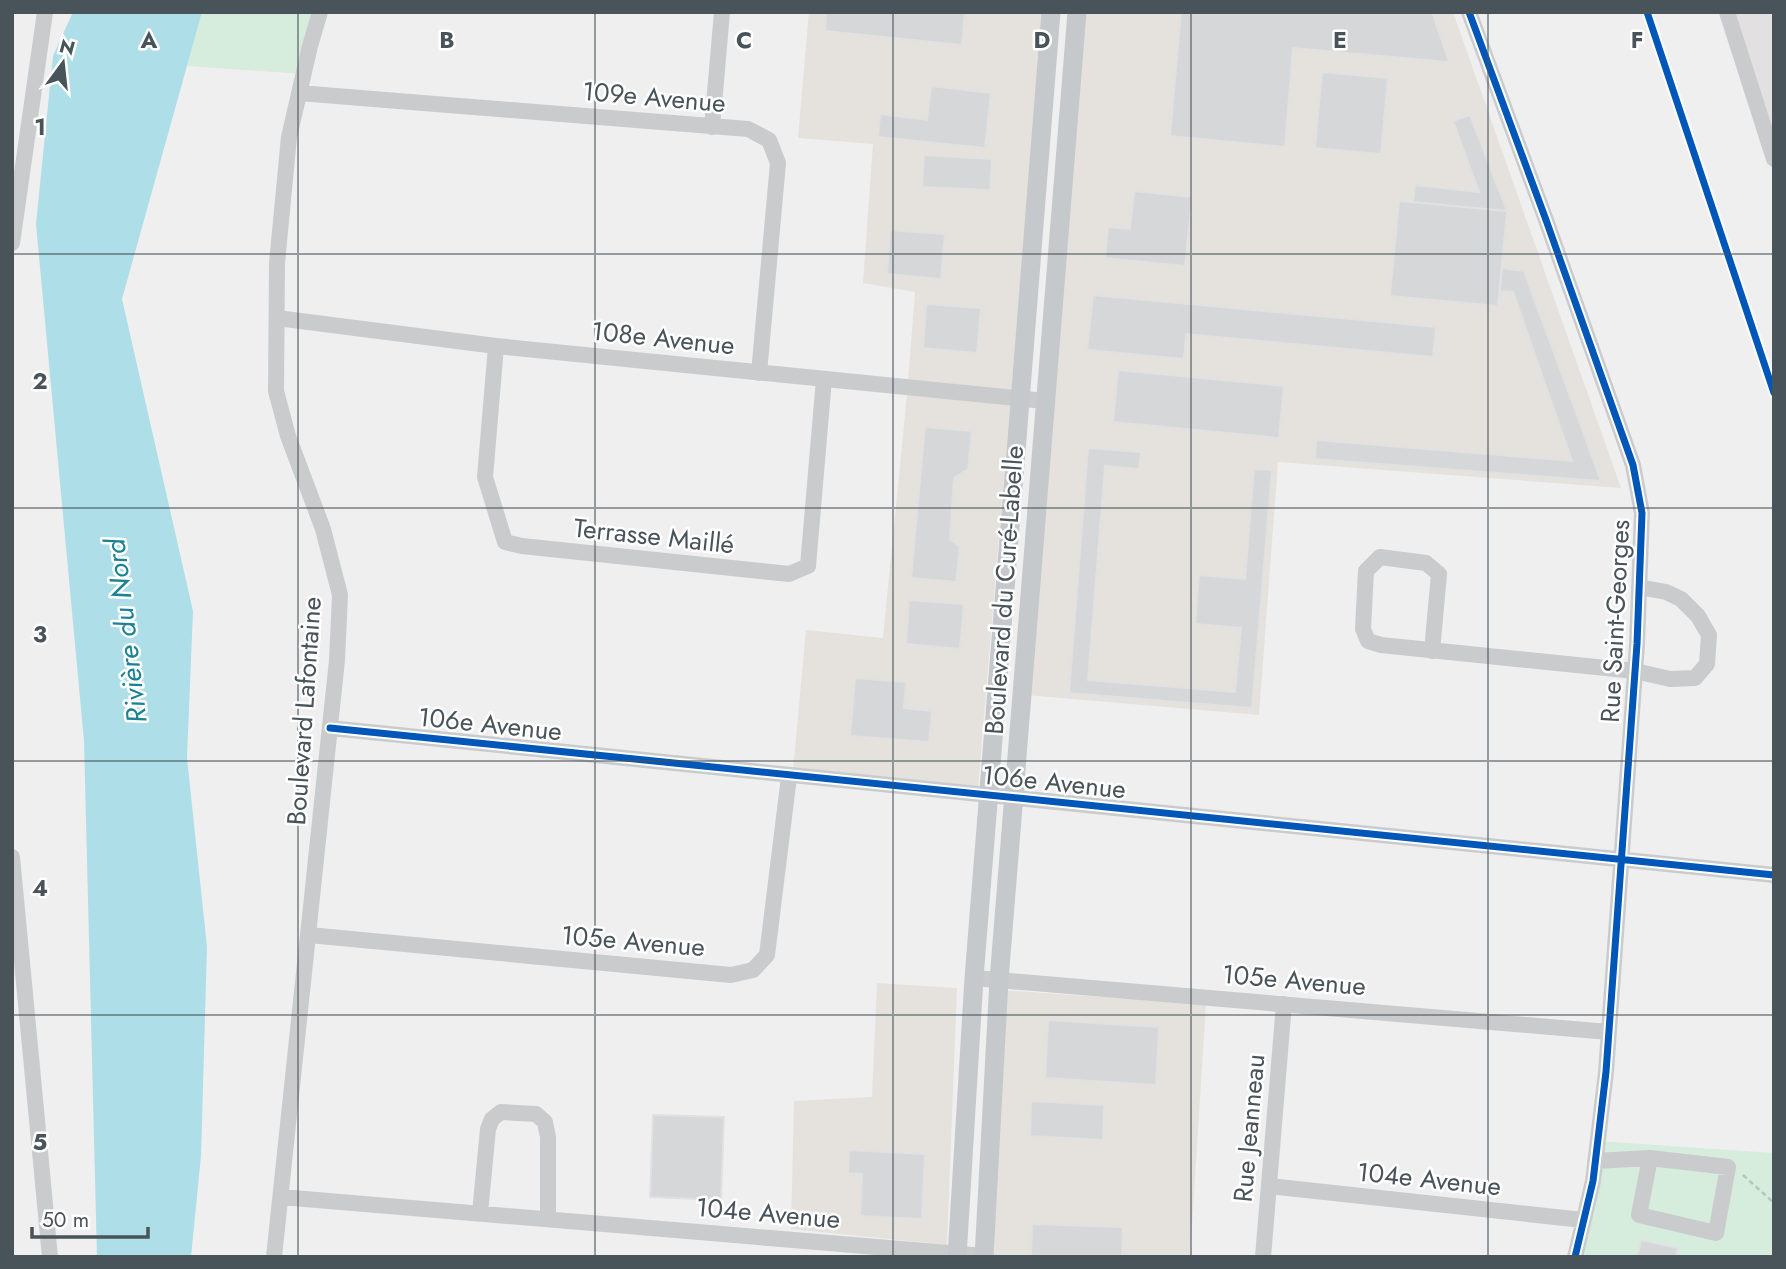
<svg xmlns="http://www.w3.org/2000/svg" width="1786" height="1269" viewBox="0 0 1786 1269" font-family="Jost,sans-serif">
<rect width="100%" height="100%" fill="#f0efef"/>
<path fill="#e5e2dd" d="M809 12H1043L978 787 793 770 806 630 883 638 907 394 915 292 863 283 873 144 798 138Z
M1080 12H1453L1621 488 1278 462 1259 715 1026 695Z
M877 983 957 988 947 1245 791 1229 794 1101 872 1097Z
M1000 990 1206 1004 1190 1257H986Z"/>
<path fill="#e2e0e1" d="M1727 12H1774V159Z"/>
<path fill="#d6ecdd" d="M202 12H320L303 74 187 66Z
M1597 1141 1774 1153V1257H1575Z"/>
<path fill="#aedee7" d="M73 12H202L122 299 193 611 187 758 207 947 201 1156 191 1257H97L84 741 36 224 53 56Z"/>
<path fill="#d6d7d8" stroke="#e1e1e2" stroke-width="2" d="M826 12H965L962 45 825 31Z
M1181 12H1432L1449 62 1293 48 1285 147 1170 136Z
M1322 72 1388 78 1381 154 1315 148Z
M931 86 991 93 985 148 878 137 880 114 927 120Z
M1470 115 1507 211 1413 202 1415 185 1479 192 1453 121Z
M924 155 992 159 990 190 922 187Z
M1134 191 1192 197 1185 266 1105 258 1108 227 1130 229Z
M1399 201 1507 211 1498 306 1390 296Z
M890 230 945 234 941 279 887 274Z
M1502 268 1524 271 1601 481 1315 459 1316 440 1572 461 1513 292 1500 291Z
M1093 295 1436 327 1433 357 1186 334 1184 359 1087 350Z
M926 304 981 308 977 353 923 348Z
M1118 370 1284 386 1279 438 1113 422Z
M925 427 972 431 968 469 954 478 950 539 960 547 956 582 911 578Z
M1088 448 1141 452 1139 469 1105 466 1088 680 1235 692 1241 628 1195 624 1199 575 1245 579 1254 469 1272 470 1252 708 1069 693Z
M909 600 964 604 960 649 906 644Z
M855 678 906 682 904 708 932 711 929 742 850 736Z
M1048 1020 1159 1027 1156 1085 1045 1078Z
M1031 1101 1104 1105 1103 1140 1030 1136Z
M653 1115 724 1117 721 1200 650 1197Z
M849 1150 925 1154 922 1219 860 1216 862 1174 848 1173Z
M1032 1224 1123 1227 1122 1257H1031Z
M1641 1240 1678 1248 1676 1257H1637Z"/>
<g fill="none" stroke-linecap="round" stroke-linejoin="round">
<path stroke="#b9c3bf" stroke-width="2.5" stroke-dasharray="5 3.5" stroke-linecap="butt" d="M1743 1175 1774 1203"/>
<path stroke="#cacbcd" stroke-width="16" d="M1469 12 1546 220 1633 465 1642 513 1637 644 1606 1072 1593 1181 1575 1257
M1727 12 1774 159
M299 93 748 129 769 140 778 163 759 373
M712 127 722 12
M12 243 45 12
M277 318 496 346 1045 401
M496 346 485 477 505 542 522 546 789 574 808 566 824 379
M1432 651 1439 574 1426 563 1380 557 1366 571 1363 629 1368 641 1381 645 1635 671 1670 679 1695 678 1707 664 1709 635 1698 616 1681 599 1666 592 1639 587
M330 728 1774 875
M12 857 50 1257
M309 935 731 975 753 970 767 955 789 777
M974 978 1609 1032
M1595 1161 1650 1158 1728 1167 1716 1233 1639 1215 1650 1158
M1269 1186 1583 1220
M281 1197 984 1256
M480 1213 488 1129 492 1119 501 1112 536 1114 545 1122 548 1137V1218
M274 1257 337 660 340 595 323 529 288 436 276 391 277 263 289 137 310 46 320 12
M1263 1257 1284 1004"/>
<path stroke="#c6c9cc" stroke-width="19" d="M957 1257 974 978 1051 12
M984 1257 999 980 1077 12"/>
<defs>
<path id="cycleway" d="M1469 12 1546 220 1633 465 1642 513 1637 644 1606 1072 1593 1181 1575 1257
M1647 12 1774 393
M330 728 1774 875"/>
</defs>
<use href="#cycleway" stroke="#fff" stroke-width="11"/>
<use href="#cycleway" stroke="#0057b8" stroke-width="7"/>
</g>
<path fill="none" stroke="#48535a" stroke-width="2" stroke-opacity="0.55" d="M298 12V1257M595 12V1257M893 12V1257M1191 12V1257M1488 12V1257M12 254H1774M12 508H1774M12 761H1774M12 1015H1774"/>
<g text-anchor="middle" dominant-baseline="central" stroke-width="5" stroke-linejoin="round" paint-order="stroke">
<g font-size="26" fill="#48535a" stroke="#fff">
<text transform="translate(654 97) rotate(5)">109e Avenue</text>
<text transform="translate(663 338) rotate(6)">108e Avenue</text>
<text transform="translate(654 536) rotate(6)">Terrasse Maillé</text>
<text transform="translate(1004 590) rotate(-86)">Boulevard du Curé-Labelle</text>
<text transform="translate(1615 621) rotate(-87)">Rue Saint-Georges</text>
<text transform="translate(304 711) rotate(-86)">Boulevard Lafontaine</text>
<text transform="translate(490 724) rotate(6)">106e Avenue</text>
<text transform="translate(1054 782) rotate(6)">106e Avenue</text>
<text transform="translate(633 941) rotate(5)">105e Avenue</text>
<text transform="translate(1294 980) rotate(5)">105e Avenue</text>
<text transform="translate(1249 1128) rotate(-85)">Rue Jeanneau</text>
<text transform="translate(1429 1179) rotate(6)">104e Avenue</text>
<text transform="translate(768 1213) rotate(5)">104e Avenue</text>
</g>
<g font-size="28" font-style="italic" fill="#1a8294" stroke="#fff">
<text transform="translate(126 631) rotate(-97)">Rivière du Nord</text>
</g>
</g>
<g font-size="23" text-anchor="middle" font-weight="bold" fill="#48535a" stroke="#fff" stroke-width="5" stroke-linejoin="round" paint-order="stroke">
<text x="149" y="48">A</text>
<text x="447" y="48">B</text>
<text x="744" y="48">C</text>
<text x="1042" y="48">D</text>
<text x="1340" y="48">E</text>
<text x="1637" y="48">F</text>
<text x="40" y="135">1</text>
<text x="40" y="389">2</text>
<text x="40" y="642">3</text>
<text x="40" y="896">4</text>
<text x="40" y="1150">5</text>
</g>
<rect width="1786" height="1269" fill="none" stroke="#48535a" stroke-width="28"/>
<g transform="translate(63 63) rotate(15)" stroke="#ffffff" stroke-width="5" paint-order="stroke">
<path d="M0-5L12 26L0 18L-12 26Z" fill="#48535a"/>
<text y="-10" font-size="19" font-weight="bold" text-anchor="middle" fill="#48535a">N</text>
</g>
<path d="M32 1227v10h116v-10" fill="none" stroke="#48535a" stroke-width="3.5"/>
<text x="42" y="1227" font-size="21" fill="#48535a" stroke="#ffffff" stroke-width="5" paint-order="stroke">50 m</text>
</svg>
